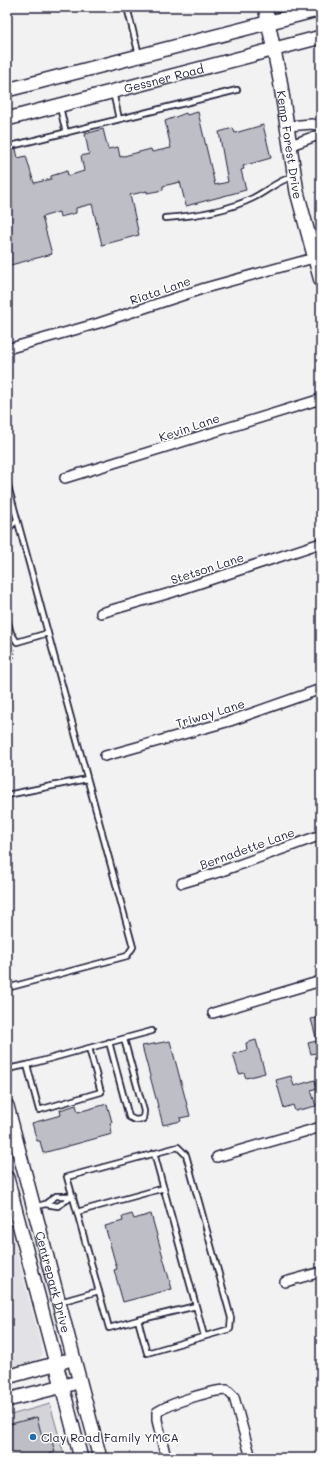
<svg xmlns="http://www.w3.org/2000/svg" width="328" height="1465" viewBox="0 0 328 1465" font-family="Mali,sans-serif">
<rect width="100%" height="100%" fill="#f2f2f3"/>
<filter id="ink" filterUnits="userSpaceOnUse"><feTurbulence type="fractalNoise" baseFrequency=".025" numOctaves="2"/><feDisplacementMap in="SourceGraphic" scale="8" xChannelSelector="R" yChannelSelector="G"/><feConvolveMatrix kernelMatrix="1 2 1 2 8 2 1 2 1" color-interpolation-filters="sRGB"/></filter>
<g filter="url(#ink)">
<path fill="#e2e2e6" d="M7 1215 43 1353 36 1364 7 1371Z"/>
<path fill="#d3d3d8" stroke="#7a7a8a" d="M50 1404 65 1458H7V1416Z"/>
<path fill="#bebec6" stroke="#22223b" d="M198 112 215 185 228 182 219 132 233 128 235 133 263 125 271 158 243 166 244 169 241 170 246 190 186 206 180 182 163 186V190L147 193V191L130 195 139 235 102 245 92 204 76 208V213L60 217 59 212 42 217 52 254 7 266V151L16 149 18 158 26 156 34 183 51 179V176L67 171 68 176 84 171 81 156 89 154 85 134 103 129 108 149 118 147 120 157 151 149 152 152 171 148 165 121 186 113 187 115Z
M321 1017V1052L311 1054 308 1043 317 1041 311 1019Z
M256 1040 265 1073 246 1078 244 1073 239 1074 233 1054 247 1050 246 1043Z
M170 1041 190 1116 180 1118 181 1121 163 1125 142 1046Z
M291 1076 294 1086 315 1080 317 1088 311 1090 316 1106 295 1111 293 1105 284 1108 276 1080Z
M107 1104 112 1122 110 1123 112 1134 43 1153 40 1141H37L32 1123 61 1115 60 1110 76 1105 78 1112Z
M132 1214 134 1219 151 1214 172 1289 123 1302 114 1270 117 1269 105 1226 123 1221 122 1217Z
M37 1417 42 1437 50 1434 55 1452 47 1455 48 1458H7V1425Z"/>
<g fill="none" stroke-linecap="round" stroke-linejoin="round">
<defs>
<path id="lane" d="M127 7 139 55
M113 92 119 119
M60 107 66 133
M7 147 237 90
M165 218C194 216 227 211 253 198 269 190 275 182 294 176
M7 482 133 947 127 956 7 988
M7 530 17 520
M7 619 11 633 17 642 48 633
M7 795 87 779
M109 1042 129 1117 135 1120 143 1119 144 1111 124 1039
M27 1065 89 1048
M7 1069 27 1065 39 1110 101 1092 89 1048 152 1031
M154 1153 196 1306 138 1320 147 1353 230 1329 231 1318 186 1155 178 1147 67 1177 77 1212 164 1188
M45 1204 56 1196H73
M34 1207 45 1204 58 1206 73 1196
M77 1212 109 1328 138 1320
M60 1302 99 1291
M196 1306 204 1336"/>
<path id="street" d="M288 126 312 124 321 126
M291 145 321 134
M7 349 99 323 205 288 321 256
M65 478 321 399
M101 613 170 593 321 543
M105 756 230 721 321 689
M182 883 219 872 321 835
M213 1013 321 981
M217 1157 321 1127
M285 1282 321 1272
M166 1458 157 1420V1412C171 1403 211 1390 227 1390L234 1397 251 1458"/>
<g id="secondary">
<path id="s1" d="M265 7 280 80 297 192 321 281"/>
<path d="M7 90 321 9"/>
<path id="s2" d="M7 119 321 37"/>
<path id="s3" d="M7 1106 100 1458"/>
<path d="M7 1178 81 1458"/>
<path d="M7 1377 65 1361"/>
<path d="M7 1400 71 1384"/>
</g>
</defs>
<use href="#lane" stroke="#22223b" stroke-width="8"/>
<use href="#street" stroke="#22223b" stroke-width="12"/>
<use href="#secondary" stroke="#22223b" stroke-width="16"/>
<path stroke="#22223b" stroke-width="2" stroke-dasharray="1 3" stroke-linecap="butt" d="M7 661 14 658 15 649"/>
<use href="#lane" stroke="#fff" stroke-width="4.5"/>
<use href="#street" stroke="#fff" stroke-width="9"/>
<use href="#secondary" stroke="#fff" stroke-width="13"/>
</g>
</g>
<circle fill="#1f6fb2" stroke="#fff" stroke-width="1.5" cx="33" cy="1437" r="4"/>
<g text-anchor="middle" dominant-baseline="central" stroke-width="3" stroke-linejoin="round" paint-order="stroke">
<g font-size="12" fill="#22223b" stroke="#fff">
<text stroke="none"><textPath href="#s2" startOffset="162">Gessner Road</textPath></text>
<text stroke="none"><textPath href="#s1" startOffset="140">Kemp Forest Drive</textPath></text>
<text transform="translate(160 290) rotate(-19)">Riata Lane</text>
<text transform="translate(189 427) rotate(-19)">Kevin Lane</text>
<text transform="translate(207 568) rotate(-18)">Stetson Lane</text>
<text transform="translate(210 713) rotate(-17)">Triway Lane</text>
<text transform="translate(247 848) rotate(-20)">Bernadette Lane</text>
<text stroke="none"><textPath href="#s3" startOffset="182">Centrepark Drive</textPath></text>
</g>
<g font-size="12" fill="#22223b" stroke="#fff" text-anchor="start">
<text x="41" y="1437">Clay Road Family YMCA</text>
</g>
</g>
<rect width="328" height="1465" fill="none" stroke="#fff" stroke-width="24"/>
<rect x="12" y="12" width="304" height="1441" fill="none" stroke="#22223b" stroke-width="1.5" filter="url(#ink)"/>
</svg>
